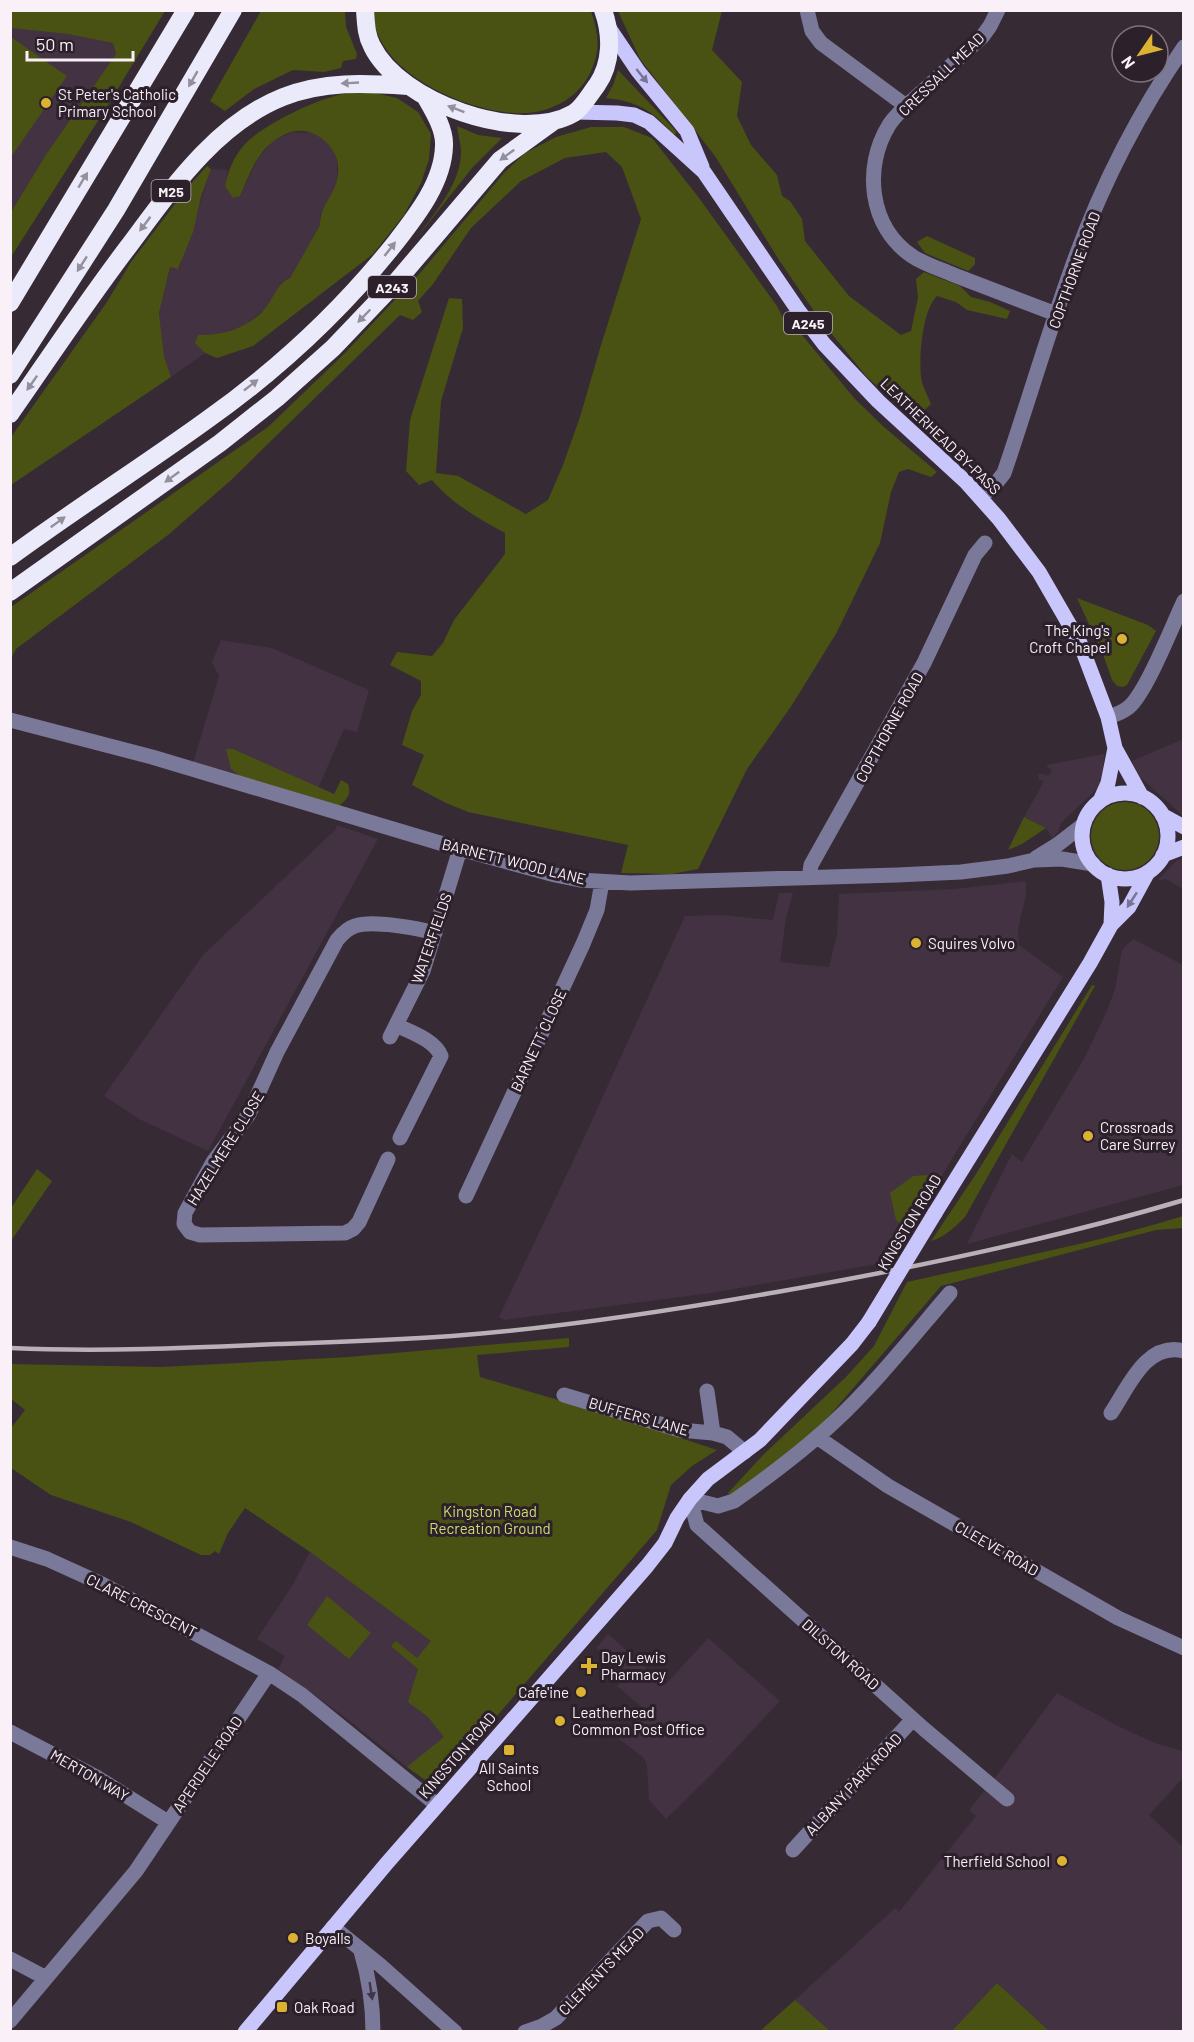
<svg xmlns="http://www.w3.org/2000/svg" width="1194" height="2042" viewBox="0 0 1194 2042" font-family="Barlow,sans-serif">
<rect width="100%" height="100%" fill="#362a35"/>
<path fill="#433242" d="M11 11 69 34 113 43 116 54 47 153 11 212Z
M292 132 316 133 332 146 337 161 338 182 320 216V225L290 278 282 282 268 306 245 326 214 335H198L195 343 205 353 171 377 164 356 159 313 170 267 179 268 211 169 228 170 225 186 240 196 258 158 273 141Z
M221 640 272 648 369 690 357 732 344 729 313 800 193 763 219 676 212 662Z
M1183 739V816L1139 776 1132 761Z
M1104 754 1103 775 1099 787 1061 823 1058 832 1052 838 1046 828 1024 817 1044 781 1039 780 1038 774H1044L1047 776 1052 771 1046 765Z
M337 825 378 839 208 1151 141 1120 104 1096 203 955 336 829Z
M1183 857V889L1166 879 1157 881 1175 862Z
M1026 881V895L1018 929 1019 945 1063 977 889 1262 711 1293 504 1320 499 1317 583 1140 685 916 721 915 773 920 779 893H793L786 918 780 962 829 967 837 934 839 894 955 889Z
M1133 939 1183 965V1185L967 1244 1012 1154 1022 1162 1084 1059 1106 1013 1115 989 1122 950Z
M310 1552 512 1698 440 1782H428L407 1767 342 1715 278 1669 285 1656 257 1639 292 1586Z
M608 1634 665 1685 708 1638 780 1701 712 1774 666 1819 649 1800 647 1766 644 1758 619 1739 645 1710 617 1686 626 1674 596 1648Z
M1057 1693 1118 1726 1155 1743 1183 1751V1778L1149 1815 1183 1847V2031L760 2032 895 1908 899 1912 976 1816 969 1810 997 1775Z"/>
<path fill="#495212" d="M10 11H165L108 105 11 257V212L47 153 116 54 113 43 68 34 11 28Z
M261 11H345L346 27 357 54 356 59 343 61 341 68 324 72 293 70 254 89 225 111 210 101Z
M374 11H591C595 23 599 38 597 51 591 92 554 116 514 113 467 110 391 78 376 29 374 23 374 16 374 11Z
M618 11H722L712 50 742 82 737 116 751 145 777 175 782 196 790 201 802 219 805 241 849 296 901 335 911 331 918 298 916 279 924 272 960 286 971 297 990 302 1010 311 1007 319 967 310 956 302 937 296C922 311 919 356 921 377 922 386 928 396 931 404L914 420 866 376 818 317 779 260 715 156 640 59Z
M11 37 67 76 11 157Z
M618 70 676 131V134H673C653 111 637 101 606 98L614 83Z
M371 92 397 98 418 112 431 134 429 159 421 183 404 215 373 254 253 346 217 358 205 353 195 343 198 335C225 336 254 326 269 303 276 293 278 283 290 278L320 225C320 200 344 190 337 160 332 141 310 126 291 132 278 136 265 147 258 158 251 169 246 183 240 196L233 198 225 186C228 171 234 156 245 144 264 124 320 97 348 93 355 92 363 93 371 92Z
M457 126 478 135 502 138 472 168 416 239C434 213 462 183 461 150 460 142 458 133 457 126Z
M591 127H624L652 138 699 198 777 306 784 320 791 329H797L855 399 884 427 937 472 931 477 908 469 899 472 891 492 880 543 837 632 792 705 747 769 698 869 672 874 621 873 628 845 468 812 446 803 412 785 424 755 402 745 412 711 421 695V681L390 665 397 652 432 656 443 643 454 620 505 554V533C478 518 452 504 432 480L419 485 406 471 410 420 449 298 462 299 463 328 441 401 436 473 458 476 526 514 548 500 563 465 580 417 601 345 641 219 622 167 606 152 565 158 521 181 471 228 433 284 418 301 422 312 413 320 400 315 229 482 168 535 16 649 11 659V607L268 427 344 354 421 272 504 173 525 153 556 137Z
M207 166 211 169 201 197 193 232 178 269 170 267 159 313 164 356 171 377 11 485V437L107 302 131 262 187 188Z
M927 236 975 258V264L968 271 925 253 917 242Z
M1077 598 1148 625 1156 631 1127 685 1123 687 1117 686 1112 680 1104 657Z
M226 749H233L334 794 341 780 348 784C352 795 346 800 338 807L244 779 231 769Z
M1091 836a34 34 0 1 1 68 0a34 34 0 1 1-68 0Z
M1024 817 1046 828 1022 844 1008 850Z
M1092 985 1095 986 965 1217C955 1227 945 1237 931 1241L976 1174Z
M37 1169 52 1181 11 1241V1208Z
M942 1174 908 1230 896 1220 890 1193 913 1176Z
M1183 1216V1228L1156 1230 941 1286 831 1414 806 1440 731 1496 728 1493 764 1454 846 1377 874 1346 907 1282C999 1261 1093 1244 1183 1216Z
M569 1338V1347L477 1355 480 1377 626 1420 717 1450 692 1466 671 1485 657 1530 440 1782H428L407 1767 444 1737 428 1717 408 1702 418 1669 391 1646 396 1641 417 1658 431 1641 310 1552 245 1508 228 1533 219 1554 215 1551 210 1555H201L131 1522 51 1495 11 1468V1428L25 1410 11 1399 10 1364 161 1367 348 1357Z
M327 1596 371 1633 349 1659 307 1625Z
M997 1983 1049 2031H952Z
M795 2000 830 2031H760Z"/>
<g fill="none" stroke-linecap="round" stroke-linejoin="round">
<path stroke="#7b799a" stroke-width="15" d="M807 10 812 31 821 43 906 106
M998 10 990 26 982 37C963 54 944 72 924 90 913 100 898 111 889 125 863 167 869 227 912 256 924 264 940 269 954 275 988 288 1022 301 1056 314
M980 497 993 487 1004 473C1027 406 1047 337 1071 270 1098 193 1137 115 1184 47
M1108 717C1115 715 1123 712 1129 707 1147 691 1172 626 1184 601
M10 720 152 757 460 849 555 875 580 880 630 883 897 875 961 872 1008 866 1034 860 1062 859 1093 864
M1036 858 1057 845 1083 825
M809 878 811 865 924 663 975 555 985 543
M396 1025C410 1032 435 1040 441 1056L400 1138
M390 1037 423 971 460 849
M388 1159 359 1222 353 1229 345 1233 200 1235 190 1232 184 1224 185 1213 213 1162 249 1114 277 1052 337 940C342 934 348 928 355 926 372 920 417 928 435 933
M466 1196 583 944 597 910 602 882
M707 1391 713 1433
M564 1395 680 1430 713 1433 727 1437 745 1452
M1111 1413C1128 1388 1146 1341 1184 1351
M817 1437 888 1486 1118 1618 1184 1648
M690 1499 697 1525 924 1729 1007 1799
M690 1499 718 1506 734 1501C768 1477 803 1451 834 1422 876 1383 913 1336 950 1293
M10 1547 47 1559 102 1584 269 1673
M10 1732 98 1778 168 1822
M793 1850 913 1719
M333 1927 380 1965 455 2032
M361 1951C369 1978 373 2003 373 2032
M10 1959 46 1978
M10 2021 136 1871 269 1673 302 1695 437 1805
M525 2032 542 2026 556 2018 648 1921 661 1918 674 1930"/>
<path stroke="#c8c6fb" stroke-width="15" d="M609 28 638 71 687 131 702 167
M576 112 617 113 634 115 649 122 704 172 798 310 824 344 878 401 966 482 999 519 1039 572 1080 643 1108 717 1115 748 1142 797
M1082 836a43 43 0 1 1 86 0a43 43 0 1 1-86 0Z
M1100 801 1108 783 1115 748
M1162 815 1184 827
M1163 855 1184 847
M1108 875 1112 902 1111 925
M935 1213 1090 963 1111 925 1129 907 1148 872
M245 2032 387 1863 647 1566 665 1543 677 1518 690 1499 708 1479 760 1440 852 1344 869 1322"/>
<path stroke="#eaeafa" stroke-width="18" d="M365 10C366 23 366 35 372 46 399 102 519 145 574 113 583 107 590 94 597 85 612 63 612 35 603 10
M10 303 186 10
M10 375 116 210 233 10
M10 414C49 358 87 301 128 247 170 191 215 124 283 97 324 81 364 83 408 86
M10 557C74 510 140 468 204 422 275 372 342 310 396 242 417 215 443 182 444 146 445 129 433 110 425 96
M10 592 220 443 277 398 333 348 396 282 500 160 554 121"/>
<path stroke="#b9b0b8" stroke-width="4.5" d="M10 1348C100 1352 189 1348 279 1344 336 1342 394 1340 452 1336 560 1328 669 1311 777 1292 914 1268 1050 1240 1184 1200"/>
<path stroke="#c8c6fb" stroke-width="15" d="M869 1322 935 1213"/>
</g>
<defs><path id="oneway-solid" d="M-6-.8H1V-3.2L6.5 0L1 3.2V.8H-6Z" transform="scale(1.5)"/></defs>
<g fill="#7a7393">
<use href="#oneway-solid" transform="translate(642 76) rotate(51)"/>
<use href="#oneway-solid" transform="translate(1132 900) rotate(123)"/>
</g>
<g fill="#948f9d">
<use href="#oneway-solid" transform="translate(193 79) rotate(120)"/>
<use href="#oneway-solid" transform="translate(350 83) rotate(177)"/>
<use href="#oneway-solid" transform="translate(456 109) rotate(-159)"/>
<use href="#oneway-solid" transform="translate(507 155) rotate(144)"/>
<use href="#oneway-solid" transform="translate(83 180) rotate(-59)"/>
<use href="#oneway-solid" transform="translate(145 224) rotate(127)"/>
<use href="#oneway-solid" transform="translate(390 249) rotate(-52)"/>
<use href="#oneway-solid" transform="translate(82 264) rotate(123)"/>
<use href="#oneway-solid" transform="translate(364 316) rotate(134)"/>
<use href="#oneway-solid" transform="translate(32 383) rotate(125)"/>
<use href="#oneway-solid" transform="translate(251 385) rotate(-38)"/>
<use href="#oneway-solid" transform="translate(172 477) rotate(144)"/>
<use href="#oneway-solid" transform="translate(58 522) rotate(-36)"/>
</g>
<use fill="#403647" href="#oneway-solid" transform="translate(371 1991) rotate(81)"/>
<g fill="#dcb233" stroke="#2c202b" stroke-width="2">
<circle cx="46" cy="103" r="6"/>
<circle cx="1122" cy="639" r="6"/>
<circle cx="916" cy="943" r="6"/>
<circle cx="1088" cy="1136" r="6"/>
<path d="M586 1657h6v6h6v6h-6v6h-6v-6h-6v-6h6z"/>
<circle cx="581" cy="1692" r="6"/>
<circle cx="560" cy="1721" r="6"/>
<rect x="503" y="1744" width="12" height="12" rx="3"/>
<circle cx="1062" cy="1861" r="6"/>
<circle cx="293" cy="1938" r="6"/>
<rect x="276" y="2001" width="12" height="12" rx="3"/>
</g>
<g text-anchor="middle" dominant-baseline="central" stroke-width="6" stroke-linejoin="round" paint-order="stroke">
<g fill="#2c202b" stroke="#bcb2ba" stroke-width="1.5">
<rect x="151.5" y="180" width="39" height="22" rx="4.5"/>
<rect x="368" y="276" width="48" height="22" rx="4.5"/>
<rect x="784" y="312" width="48" height="22" rx="4.5"/>
</g>
<g font-size="14" font-weight="bold" fill="#f9f0f8">
<text x="171" y="191">M25</text>
<text x="392" y="287">A243</text>
<text x="808" y="323">A245</text>
</g>
<g font-size="15" fill="#f9f0f8" stroke="#2c202b">
<text transform="translate(941 74) rotate(-44)">CRESSALL MEAD</text>
<text transform="translate(1074 270) rotate(-70)">COPTHORNE ROAD</text>
<text transform="translate(941 436) rotate(44)">LEATHERHEAD BY-PASS</text>
<text transform="translate(889 727) rotate(-61)">COPTHORNE ROAD</text>
<text transform="translate(514 861) rotate(14)">BARNETT WOOD LANE</text>
<text transform="translate(431 938) rotate(-71)">WATERFIELDS</text>
<text transform="translate(538 1040) rotate(-65)">BARNETT CLOSE</text>
<text transform="translate(225 1148) rotate(-58)">HAZELMERE CLOSE</text>
<text transform="translate(909 1222) rotate(-59)">KINGSTON ROAD</text>
<text transform="translate(639 1416) rotate(16)">BUFFERS LANE</text>
<text transform="translate(997 1548) rotate(30)">CLEEVE ROAD</text>
<text transform="translate(142 1605) rotate(27)">CLARE CRESCENT</text>
<text transform="translate(841 1654) rotate(42)">DILSTON ROAD</text>
<text transform="translate(457 1755) rotate(-49)">KINGSTON ROAD</text>
<text transform="translate(207 1764) rotate(-56)">APERDELE ROAD</text>
<text transform="translate(90 1775) rotate(30)">MERTON WAY</text>
<text transform="translate(853 1784) rotate(-47)">ALBANY PARK ROAD</text>
<text transform="translate(601 1971) rotate(-46)">CLEMENTS MEAD</text>
</g>
<g font-size="15" fill="#f9f0f8" stroke="#2c202b" text-anchor="start">
<text x="58" y="94">St Peter's Catholic<tspan x="58" dy="17">Primary School</tspan></text>
<text x="1110" y="630" text-anchor="end">The King's<tspan x="1110" dy="17">Croft Chapel</tspan></text>
<text x="928" y="943">Squires Volvo</text>
<text x="1100" y="1127">Crossroads<tspan x="1100" dy="17">Care Surrey</tspan></text>
<text x="601" y="1657">Day Lewis<tspan x="601" dy="17">Pharmacy</tspan></text>
<text x="569" y="1692" text-anchor="end">Cafe'ine</text>
<text x="572" y="1712">Leatherhead<tspan x="572" dy="17">Common Post Office</tspan></text>
<text x="509" y="1768" text-anchor="middle">All Saints<tspan x="509" dy="17">School</tspan></text>
<text x="1050" y="1861" text-anchor="end">Therfield School</text>
<text x="305" y="1938">Boyalls</text>
<text x="294" y="2007">Oak Road</text>
</g>
<g font-size="15" fill="#cbdd6d" stroke="#2c202b">
<text x="490" y="1511">Kingston Road<tspan x="490" dy="17">Recreation Ground</tspan></text>
</g>
</g>
<rect width="1194" height="2042" fill="none" stroke="#f9f0f8" stroke-width="24"/>
<g transform="translate(1140 54) rotate(235)"><circle r="28" fill="#2c202b" stroke="#7e737d" stroke-width="1.5"/>
<path d="M0-4.5L10 22L0 15L-10 22Z" fill="#dcb233"/>
<text y="-9" font-size="16" font-weight="bold" text-anchor="middle" fill="#f9f0f8">N</text>
</g>
<path d="M27 51v9h106v-9" fill="none" stroke="#f9f0f8" stroke-width="3"/>
<text x="36" y="51" font-size="18" fill="#f9f0f8" stroke="#2c202b" stroke-width="4.5" paint-order="stroke">50 m</text>
</svg>
